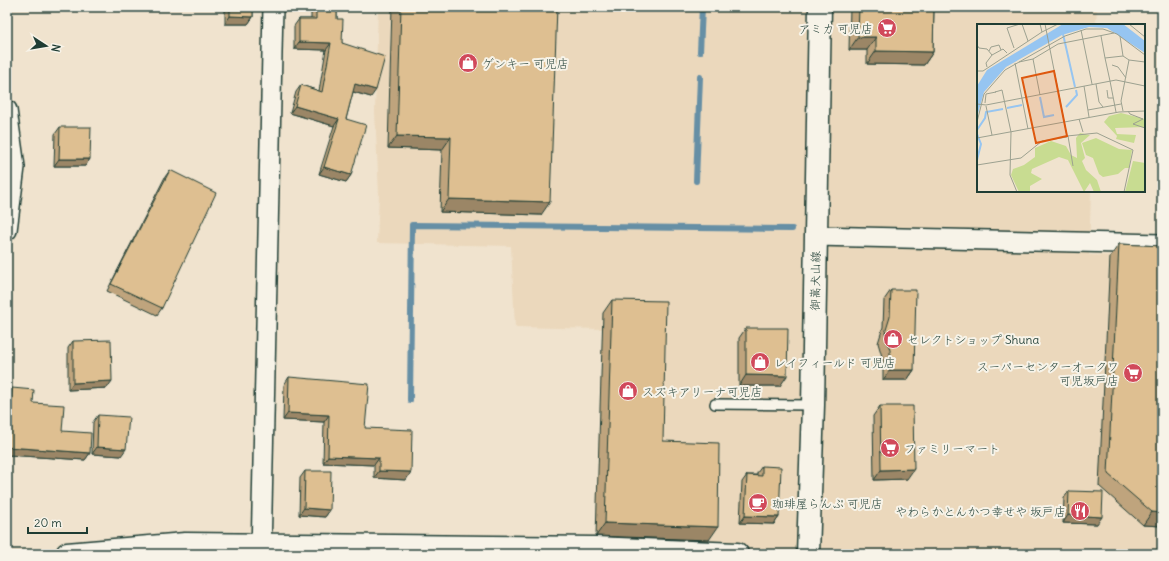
<svg xmlns="http://www.w3.org/2000/svg" width="1169" height="561" viewBox="0 0 1169 561" font-family="Delius,'Klee One',sans-serif">
<rect width="100%" height="100%" fill="#f0e3ce"/>
<filter id="ink" filterUnits="userSpaceOnUse"><feTurbulence type="fractalNoise" baseFrequency=".025" numOctaves="2"/><feDisplacementMap in="SourceGraphic" scale="8" xChannelSelector="R" yChannelSelector="G"/><feConvolveMatrix kernelMatrix="1 2 1 2 8 2 1 2 1" color-interpolation-filters="sRGB"/></filter>
<g filter="url(#ink)">
<path fill="#ebd8bc" d="M378 7H1097L1096 25H978V191H1091L1089 255 1162 257V554H518L595 548 602 329 515 327 511 246 377 243 379 194 375 112Z"/>
<g fill="none" stroke-linecap="round" stroke-linejoin="round">
<path stroke="#668fa5" stroke-width="6" d="M700 52 702 7
M696 181 700 77
M410 400 412 225 792 229"/>
<defs>
<path id="service" d="M715 404 813 405"/>
<path id="minor" d="M7 110 15 167 7 230
M815 236 1162 244
M261 554 273 7"/>
<path id="tertiary" d="M67 554 185 544 595 548 737 554"/>
<path id="secondary" d="M808 554 813 405 820 7"/>
</defs>
<use href="#service" stroke="#1f3d34" stroke-width="12"/>
<use href="#minor" stroke="#1f3d34" stroke-width="22"/>
<use href="#tertiary" stroke="#1f3d34" stroke-width="25"/>
<use href="#secondary" stroke="#1f3d34" stroke-width="25"/>
<use href="#service" stroke="#f7f3e8" stroke-width="9"/>
<use href="#minor" stroke="#f7f3e8" stroke-width="19"/>
<use href="#tertiary" stroke="#f7f3e8" stroke-width="22"/>
<use href="#secondary" stroke="#f7f3e8" stroke-width="22"/>
</g>
<path fill="#bfa47d" stroke="#1f3d34" d="M225 7H253V17L248 24H225Z
M311 7H337V19L342 43 371 97 353 92 346 119 351 175 346 182 319 174 334 126 290 113 296 92 301 85 319 91 326 50 294 49V26L299 19H311Z
M392 7H557L541 215 440 212 442 150 388 148Z
M850 7H934L933 52 924 65 867 64V50H849Z
M60 127 90 159 85 166H54L55 134Z
M170 170 162 308 157 315 107 291 165 177Z
M1119 244 1162 246V526L1143 525 1099 486 1110 257Z
M891 290 914 370 907 380H883V360L878 343 883 327 884 300Z
M612 300 663 441 709 540 596 536 603 313Z
M746 328 780 386H739V338Z
M73 341 107 388 68 390V348Z
M289 377 365 428 406 480 374 478V465L323 463 324 422 283 420 284 385Z
M12 388 33 403 62 431 90 453 85 460 7 455V395Z
M880 406 907 479 874 480 873 416Z
M98 415 121 456 92 454 93 422Z
M762 466 779 517 774 524 740 523 742 482 747 475H757V473Z
M305 471 330 510 325 517 299 515 300 478Z
M1069 491 1097 524 1063 523 1064 498Z"/>
<path fill="#9b8666" stroke="#1f3d34" d="M230 16 253 17 248 24H225Z
M858 37H876L867 50H849Z
M299 42 331 43 326 50 294 49Z
M876 51 933 52 924 65 867 64Z
M355 84 376 90 371 97 350 91Z
M295 106 339 119 334 126 290 113Z
M397 136 451 137 442 150 388 148Z
M59 159H90L85 166H54Z
M324 167 351 175 346 182 319 174Z
M449 199 550 202 541 215 440 212Z
M890 370H914L907 380H883Z
M746 375 787 376 780 386H739Z
M112 381 107 388 68 390 73 383Z
M10 413H12L7 420V417Z
M288 413 329 415 324 422 283 420Z
M7 447 90 453 85 460 7 455Z
M97 447 126 449 121 456 92 454Z
M328 456 379 458 374 465 323 463Z
M914 469 907 479 874 480 881 470Z
M379 471 411 472 406 480 374 478Z
M304 508 330 510 325 517 299 515Z
M1152 512 1162 513V526L1143 525Z
M1068 515 1102 517 1097 524 1063 523Z
M745 516 779 517 774 524 740 523Z
M605 523 718 527 709 540 596 536Z"/>
<path fill="#debf91" stroke="#1f3d34" d="M230 7H253V17L230 16Z
M316 7H337V19H343L342 43 385 57 376 90 355 84 346 119 366 125 351 175 324 167 339 119 295 106 301 85 322 92 331 43 299 42V19H316Z
M401 7H557L550 202 449 199 451 137 397 136Z
M859 7H934L933 52 876 51V37H858Z
M60 127H91L90 159H59Z
M170 170 216 193 162 308 111 284Z
M1119 244 1162 246V513L1152 512 1108 474Z
M891 290H916L914 370H890V350L885 333 890 317Z
M612 300 666 301 663 441 719 443 718 527 605 523Z
M746 328H788L787 376 746 375Z
M111 340 112 381 73 383V341Z
M289 377 369 384 365 428 412 430 411 472 379 471V458L328 456 329 415 288 413Z
M12 388 34 390 33 403 64 405 62 431 91 433 90 453 7 447 12 413H10Z
M880 406H913L914 469 881 470Z
M98 415 129 417 126 449 97 447Z
M762 466 781 467 779 517 745 516 747 475 762 476Z
M305 471H331L330 510 304 508Z
M1069 491 1103 492 1102 517 1068 515Z
M529 551 571 554H529Z"/>
</g>
<defs>
<symbol id="supermarket-disc" viewBox="-11 -11 22 22"><circle r="9.5" fill="#d1495b" stroke="#f7f3e8"/><path d="M-6-5.5h2.5l.6 2H6L4.5 2H-2.5L-4.4-4H-6ZM-1.5 3.2a1.3 1.3 0 1 0 .1 0ZM3 3.2a1.3 1.3 0 1 0 .1 0Z" fill="#fff"/></symbol>
<symbol id="shop-disc" viewBox="-11 -11 22 22"><circle r="9.5" fill="#d1495b" stroke="#f7f3e8"/><path d="M-5-2.5h2.3a2.7 3.5 0 0 1 5.4 0H5L5.5 6h-11ZM-1.5-2.5h3a1.5 2.3 0 0 0-3 0Z" fill="#fff"/></symbol>
<symbol id="cafe-disc" viewBox="-11 -11 22 22"><circle r="9.5" fill="#d1495b" stroke="#f7f3e8"/><path d="M-5.5-4.5H6V0H3Q3 3.5 0 3.5H-2.5Q-5.5 3.5-5.5 0ZM3-3.2v2h1.7v-2ZM-6 4.5H4V6H-6Z" fill="#fff"/></symbol>
<symbol id="restaurant-disc" viewBox="-11 -11 22 22"><circle r="9.5" fill="#d1495b" stroke="#f7f3e8"/><path d="M-5-6h1v4h1v-4h1v4h1v-4h1v5L-1.5 .5V6h-2V.5L-5-1ZM5-6V6H3V1.5H1.5Q1.5-4 5-6Z" fill="#fff"/></symbol>
</defs>
<g fill-rule="evenodd">
<use href="#supermarket-disc" x="876" y="17" width="22" height="22"/>
<use href="#shop-disc" x="457" y="52" width="22" height="22"/>
<use href="#shop-disc" x="882" y="328" width="22" height="22"/>
<use href="#shop-disc" x="749" y="351" width="22" height="22"/>
<use href="#supermarket-disc" x="1122" y="362" width="22" height="22"/>
<use href="#shop-disc" x="617" y="380" width="22" height="22"/>
<use href="#supermarket-disc" x="879" y="437" width="22" height="22"/>
<use href="#cafe-disc" x="747" y="492" width="22" height="22"/>
<use href="#restaurant-disc" x="1069" y="500" width="22" height="22"/>
</g>
<g text-anchor="middle" dominant-baseline="central" stroke-width="4" stroke-linejoin="round" paint-order="stroke">
<g font-size="12" fill="#1f3d34" stroke="#f7f3e8" text-anchor="start">
<text x="873" y="28" text-anchor="end">アミカ 可児店</text>
<text x="482" y="63">ゲンキー 可児店</text>
<text x="907" y="339">セレクトショップ Shuna</text>
<text x="774" y="362">レイフィールド 可児店</text>
<text x="1119" y="366" text-anchor="end">スーパーセンターオークワ<tspan x="1119" dy="14">可児坂戸店</tspan></text>
<text x="642" y="391">スズキアリーナ可児店</text>
<text x="904" y="448">ファミリーマート</text>
<text x="772" y="503">珈琲屋らんぷ 可児店</text>
<text x="1066" y="511" text-anchor="end">やわらかとんかつ幸せや 坂戸店</text>
</g>
<g font-size="12" fill="#1f3d34" stroke="#f7f3e8">
<text transform="translate(815 281) rotate(-89)">御嵩犬山線</text>
</g>
</g>
<g transform="translate(977 24)">
<rect width="168" height="168" fill="#f0e3ce"/>
<path d="M144 89 168 95V103L138 104 140 110 159 111 157 119 139 115 140 112 127 98 132 92ZM103 109 113 111 104 119 108 134 105 137 109 146 120 156 124 168H117L113 159 107 168 91 136 82 133 55 145 54 149 65 155 53 162V168H42L34 151 36 145 47 141 58 133V124L74 117 89 122 94 131 100 134 99 114ZM119 114 142 125 155 126 152 144H148L141 150 126 153 122 150 116 134 109 131 105 119ZM156 137 168 139V168H148Z" fill="#c8dc91"/>
<path d="M86 0H146L168 17V29L130 4 112 3 85 11 29 43 7 68 0 93V62L10 46Z" fill="#96c5f1"/>
<path fill="none" stroke="#96c5f1" stroke-width="2" d="M86 10 98 63M63 73 67 93 77 91M89 83 100 71 99 66M30 84 45 81M0 106 8 94 9 88 26 85M0 110 4 120 0 136"/>
<path fill="none" stroke="#9ca190" stroke-width="1" d="M45 0 51 17M63 0 65 8 81 0M68 0 90 112 120 109 156 126 147 168M152 0 168 13M104 6 115 60M124 12 128 34 146 32M143 12 146 32 152 36 144 77 146 87M0 21 2 24 10 25 15 31M37 24 30 4 43 0M12 27 14 23 22 21 24 26M128 34 133 57M56 35 63 71M152 36 168 38M42 38 56 35 81 20 137 9M38 39 51 105M135 41 141 43 149 54M10 43 9 39 15 31 26 25 30 29M0 47H6L65 8M133 57 139 88M119 60 122 78 126 83M107 62 112 93M130 66 131 74H136M18 68 25 66 34 108 33 151 40 168M8 79 9 70 19 68M0 80 9 81 139 56 168 62M9 82 15 111M111 86 144 80M151 87 153 90 166 95 156 100 168 104M102 95 106 108M0 98 7 70 28 46 88 12 109 5H126L140 10 168 31M91 112 96 142M0 114 142 88 168 87M0 133V114M0 141 44 134 65 117 90 113"/>
<path fill="#de580e" fill-opacity="0.15" stroke="#de580e" stroke-width="2" d="M77 47 90 112 59 119 45 54Z"/>
<rect width="168" height="168" fill="none" stroke="#1f3d34" stroke-width="2"/>
</g>
<rect width="1169" height="561" fill="none" stroke="#f7f3e8" stroke-width="24"/>
<rect x="12" y="12" width="1145" height="537" fill="none" stroke="#1f3d34" stroke-width="1.5" filter="url(#ink)"/>
<g transform="translate(46 46) rotate(102)" stroke="#f7f3e8" stroke-width="3" paint-order="stroke">
<path d="M0-3L7 15L0 10L-7 15Z" fill="#1f3d34"/>
<text y="-6" font-size="11" font-weight="bold" text-anchor="middle" fill="#1f3d34">N</text>
</g>
<path d="M28 527v6h59v-6" fill="none" stroke="#1f3d34" stroke-width="2"/>
<text x="34" y="527" font-size="12" fill="#1f3d34" stroke="#f7f3e8" stroke-width="3" paint-order="stroke">20 m</text>
</svg>
